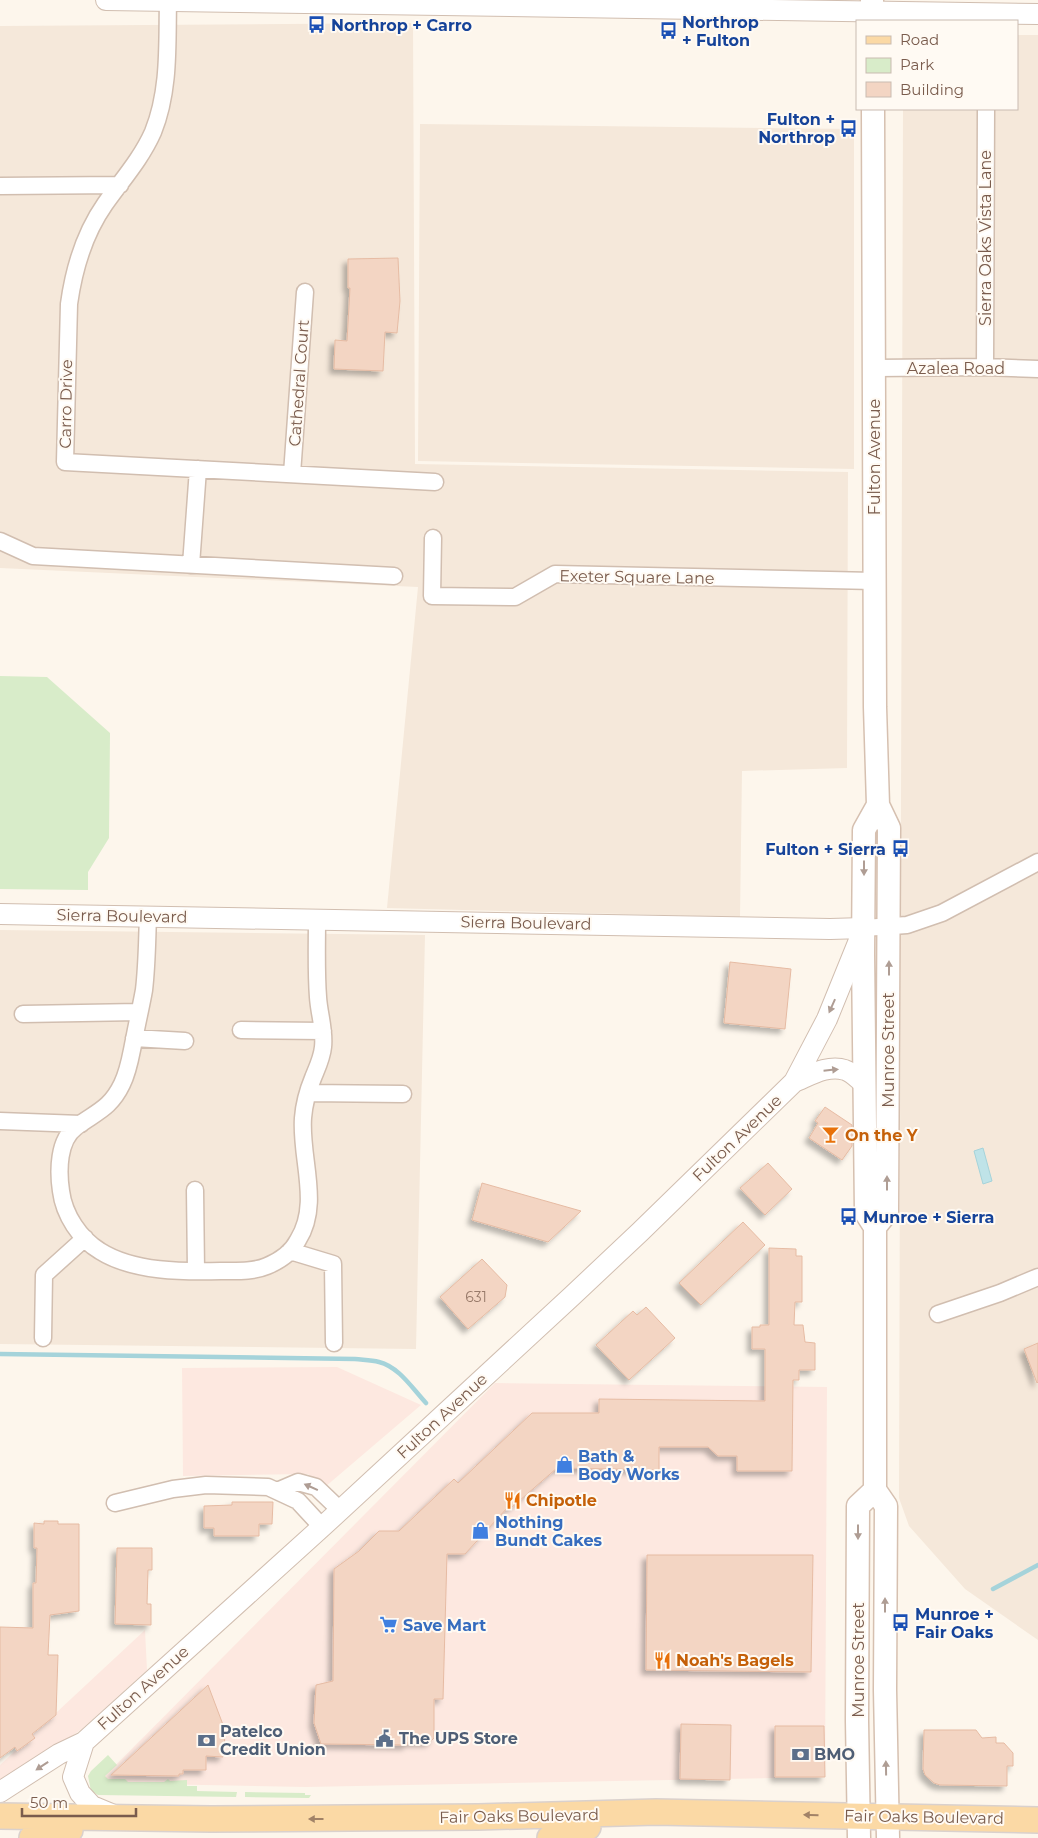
<svg xmlns="http://www.w3.org/2000/svg" width="1038" height="1838" viewBox="0 0 1038 1838" font-family="Montserrat,sans-serif">
<defs>
<filter id="shadow"><feDropShadow dx="-4.5" dy="4.5" stdDeviation="2.5" flood-color="#0004"/></filter>
</defs>
<rect width="100%" height="100%" fill="#fdf6ec"/>
<path fill="#f5e8da" d="M413 23 415 464 848 472 847 768 742 771 740 917 387 908 418 587 0 568V26Z
M1017 35H1038V1640L965 1589 909 1526 899 1498 903 109H1017Z
M420 124 854 129V469L418 461Z
M0 930 425 935 416 1349 0 1344Z"/>
<path fill="#fde8e0" d="M337 1367 421 1405 325 1487 308 1474 183 1476 182 1368Z
M495 1383 827 1387 825 1777 306 1787 98 1783Z
M145 1630 147 1670 83 1728 23 1772 0 1785V1765Z"/>
<path fill="#d8ecc9" d="M0 676 47 677 110 733 109 838 88 872V890L0 889Z
M108 1755 117 1765 105 1776 108 1779H125L128 1782H164L168 1779 170 1781 187 1780V1786H197V1791L237 1792 236 1797 98 1795 91 1791 88 1776 91 1771Z
M245 1792 305 1793V1795H311L309 1798 245 1797Z"/>
<path fill="#bfe3e8" stroke="#a5d3da" d="M983 1148 992 1181 983 1184 974 1151Z"/>
<g fill="none" stroke-linecap="round" stroke-linejoin="round">
<path stroke="#a5d3da" stroke-width="4.5" d="M0 1354 355 1359C363 1360 371 1360 379 1362 399 1367 412 1388 426 1403
M993 1589 1038 1565"/>
</g>
<path fill="#f3d5c3" stroke="#e6bba3" filter="url(#shadow)" d="M398 258 400 301 397 333 385 332 383 371 334 369 335 340 347 341 350 288H348V259Z
M730 962 791 969 785 1029 724 1023Z
M825 1107 852 1125V1146L842 1160 809 1138 818 1123 815 1121Z
M768 1163 792 1189 765 1215 740 1188Z
M482 1183 581 1211 548 1242 472 1220Z
M743 1222 765 1245 701 1305 679 1283Z
M769 1248 796 1249V1256H802V1302H795L794 1325H803L805 1342 815 1343V1370H799V1380H793L792 1471H737V1456H718L708 1447H659V1470L557 1468 511 1508 509 1506 465 1554H447L443 1699H434V1738L430 1742H408L407 1745 321 1744 314 1723 316 1685 333 1681 334 1569 359 1551 379 1531H399L454 1479 458 1483 532 1413H599V1399L765 1401V1349H752V1327H760V1325H769Z
M482 1259 507 1285 505 1297 468 1329 440 1297Z
M646 1307 675 1338 629 1380 596 1345 633 1311 637 1315Z
M1038 1343V1382L1037 1383 1024 1349Z
M232 1502H273L272 1524H259V1536H214V1528H204V1506L232 1505Z
M44 1521H58V1524H79V1611L50 1615 48 1655H58L56 1715 32 1734 35 1738 17 1751 15 1747 0 1758V1627L33 1628V1583H36L37 1548H34V1523L44 1524Z
M117 1548H152V1570H148L147 1604H151V1625L115 1624Z
M647 1555H813L811 1672 646 1670Z
M208 1685 225 1730 224 1754H223V1757L206 1756V1770H183V1774H179V1776L111 1775Z
M681 1724 731 1725 730 1780 680 1779Z
M775 1726H824L825 1777H775Z
M924 1730H976L982 1738 996 1737V1743H1004L1013 1753V1766H1007V1786L940 1785 934 1783 925 1775 923 1769Z"/>
<g fill="none" stroke-linecap="round" stroke-linejoin="round">
<defs>
<path id="minor" d="M168 0C167 44 170 90 153 132 141 159 122 180 105 204 84 234 74 268 69 304L65 462 435 482
M0 186 120 185
M985 367 986 109
M875 368 985 367 1038 369
M292 474 305 292
M433 538 432 596 515 597 555 574 874 581
M0 541 33 556 394 576
M191 565 198 469
M148 916C147 941 147 965 144 990 141 1007 137 1023 134 1040 131 1054 129 1070 122 1084 110 1109 96 1112 76 1127 58 1140 58 1171 61 1191 64 1215 80 1239 100 1251 133 1272 184 1272 221 1271 237 1271 253 1272 267 1266 279 1261 292 1252 298 1240 321 1204 300 1158 303 1118 304 1105 308 1090 313 1078 317 1068 322 1058 323 1047 325 1030 319 1014 318 997 316 971 317 945 317 919
M864 928 907 925 942 913 1038 862
M23 1014 139 1012
M241 1030 323 1031
M134 1038 185 1041
M308 1093 403 1094
M0 1121 81 1124
M195 1190 196 1271
M290 1251 333 1264 334 1343
M938 1314 1000 1293 1038 1277
M43 1338 44 1275 85 1238
M277 1491 298 1482 316 1487 340 1510
M115 1503 173 1489 206 1485 268 1487 298 1501 322 1527"/>
<path id="tertiary" d="M106 0 1038 14
M0 914 830 929 864 928 827 1019 794 1082 640 1232 572 1296 322 1527 84 1742 59 1754 0 1792
M794 1082C809 1076 828 1064 845 1070 852 1072 859 1080 865 1084
M84 1742 73 1777 80 1793 92 1806 116 1816"/>
<path id="secondary" d="M872 21V0
M873 109 875 707 878 805 889 828 887 1212 875 1227
M878 805 864 830 863 954 866 1213 875 1227V1490L886 1506 885 1690 888 1838
M859 1838 857 1721 858 1506 875 1490"/>
<path id="primary" d="M0 1816 211 1819 478 1817 656 1812 1038 1820
M32 1838C42 1827 56 1829 70 1830
M550 1838C561 1827 573 1828 588 1827"/>
</defs>
<use href="#minor" stroke="#d1beb0" stroke-width="19"/>
<use href="#tertiary" stroke="#d1beb0" stroke-width="22"/>
<use href="#secondary" stroke="#d6c0b0" stroke-width="25"/>
<use href="#primary" stroke="#dad1cd" stroke-width="28"/>
<use href="#minor" stroke="#fff" stroke-width="16"/>
<use href="#tertiary" stroke="#fff" stroke-width="20"/>
<use href="#secondary" stroke="#fff" stroke-width="22"/>
<use href="#primary" stroke="#fbd9a5" stroke-width="25"/>
</g>
<defs><path id="oneway-solid" d="M-6-.8H1V-3.2L6.5 0L1 3.2V.8H-6Z" transform="scale(1.25)"/></defs>
<g fill="#af9d94">
<use href="#oneway-solid" transform="translate(864 868) rotate(90)"/>
<use href="#oneway-solid" transform="translate(889 968) rotate(-90)"/>
<use href="#oneway-solid" transform="translate(832 1006) rotate(114)"/>
<use href="#oneway-solid" transform="translate(831 1070) rotate(-6)"/>
<use href="#oneway-solid" transform="translate(887 1183) rotate(-90)"/>
<use href="#oneway-solid" transform="translate(311 1487) rotate(-156)"/>
<use href="#oneway-solid" transform="translate(858 1532) rotate(90)"/>
<use href="#oneway-solid" transform="translate(885 1605) rotate(-90)"/>
<use href="#oneway-solid" transform="translate(42 1766) rotate(146)"/>
<use href="#oneway-solid" transform="translate(886 1768) rotate(-91)"/>
</g>
<g fill="#a18267">
<use href="#oneway-solid" transform="translate(811 1815) rotate(-179)"/>
<use href="#oneway-solid" transform="translate(316 1819) rotate(180)"/>
</g>
<defs>
<symbol id="bus-bare" viewBox="-9 -9 18 18"><path d="M-5-6H5V4H4V6H2V4H-2V6H-4V4H-5ZM-3.5-4V0h7V-4ZM-3.5 1.2v1.5H-2V1.2ZM2 1.2v1.5H3.5V1.2Z" fill="#1a4fb4" stroke="#fffaf3" stroke-width="2.5" paint-order="stroke"/></symbol>
<symbol id="bar-bare" viewBox="-9 -9 18 18"><path d="M-6-5H6L.8 .8V4.5H3.5V6h-7V4.5H-.8V.8Z" fill="#e8710a" stroke="#fffaf3" stroke-width="2.5" paint-order="stroke"/></symbol>
<symbol id="shop-bare" viewBox="-9 -9 18 18"><path d="M-5-2.5h2.3a2.7 3.5 0 0 1 5.4 0H5L5.5 6h-11ZM-1.5-2.5h3a1.5 2.3 0 0 0-3 0Z" fill="#3f7fe0" stroke="#fffaf3" stroke-width="2.5" paint-order="stroke"/></symbol>
<symbol id="restaurant-bare" viewBox="-9 -9 18 18"><path d="M-5-6h1v4h1v-4h1v4h1v-4h1v5L-1.5 .5V6h-2V.5L-5-1ZM5-6V6H3V1.5H1.5Q1.5-4 5-6Z" fill="#e8710a" stroke="#fffaf3" stroke-width="2.5" paint-order="stroke"/></symbol>
<symbol id="supermarket-bare" viewBox="-9 -9 18 18"><path d="M-6-5.5h2.5l.6 2H6L4.5 2H-2.5L-4.4-4H-6ZM-1.5 3.2a1.3 1.3 0 1 0 .1 0ZM3 3.2a1.3 1.3 0 1 0 .1 0Z" fill="#3f7fe0" stroke="#fffaf3" stroke-width="2.5" paint-order="stroke"/></symbol>
<symbol id="civic-bare" viewBox="-9 -9 18 18"><path d="M-.6-6.5H3V-4.5H.6V-3L4-1V1h2V6H-6V1h2V-1L-.6-3ZM-1.2 2.5V6h2.4V2.5Z" fill="#5c6f8a" stroke="#fffaf3" stroke-width="2.5" paint-order="stroke"/></symbol>
<symbol id="bank-bare" viewBox="-9 -9 18 18"><path d="M-6-4H6V4H-6ZM0-2.3a2.3 2.3 0 1 0 0 4.6a2.3 2.3 0 1 0 0-4.6Z" fill="#5c6f8a" stroke="#fffaf3" stroke-width="2.5" paint-order="stroke"/></symbol>
</defs>
<g fill-rule="evenodd">
<use href="#bus-bare" x="304" y="12" width="25" height="25"/>
<use href="#bus-bare" x="656" y="18" width="25" height="25"/>
<use href="#bus-bare" x="836" y="116" width="25" height="25"/>
<use href="#bus-bare" x="888" y="836" width="25" height="25"/>
<use href="#bar-bare" x="818" y="1122" width="25" height="25"/>
<use href="#bus-bare" x="836" y="1204" width="25" height="25"/>
<use href="#shop-bare" x="552" y="1452" width="25" height="25"/>
<use href="#restaurant-bare" x="500" y="1488" width="25" height="25"/>
<use href="#shop-bare" x="468" y="1518" width="25" height="25"/>
<use href="#bus-bare" x="888" y="1610" width="25" height="25"/>
<use href="#supermarket-bare" x="376" y="1612" width="25" height="25"/>
<use href="#restaurant-bare" x="650" y="1648" width="25" height="25"/>
<use href="#civic-bare" x="372" y="1726" width="25" height="25"/>
<use href="#bank-bare" x="194" y="1728" width="25" height="25"/>
<use href="#bank-bare" x="788" y="1742" width="25" height="25"/>
</g>
<g text-anchor="middle" dominant-baseline="central" stroke-width="4" stroke-linejoin="round" paint-order="stroke">
<g font-size="14" fill="#987a6a">
<text x="476" y="1297">631</text>
</g>
<g font-size="16" font-weight="bold" fill="#164399" stroke="#fffaf3" text-anchor="start">
<text x="682" y="22">Northrop<tspan x="682" dy="18">+ Fulton</tspan></text>
<text x="331" y="25">Northrop + Carro</text>
<text x="835" y="119" text-anchor="end">Fulton +<tspan x="835" dy="18">Northrop</tspan></text>
<text x="886" y="849" text-anchor="end">Fulton + Sierra</text>
<text x="863" y="1217">Munroe + Sierra</text>
<text x="915" y="1614">Munroe +<tspan x="915" dy="18">Fair Oaks</tspan></text>
</g>
<g font-size="16" fill="#7a5c4d" stroke="#fffaf3">
<text transform="translate(985 238) rotate(-90)">Sierra Oaks Vista Lane</text>
<text x="956" y="368">Azalea Road</text>
<text transform="translate(299 383) rotate(-86)">Cathedral Court</text>
<text transform="translate(66 404) rotate(-89)">Carro Drive</text>
<text transform="translate(874 457) rotate(-90)">Fulton Avenue</text>
<text transform="translate(637 577) rotate(1)">Exeter Square Lane</text>
<text transform="translate(122 916) rotate(1)">Sierra Boulevard</text>
<text transform="translate(526 923) rotate(1)">Sierra Boulevard</text>
<text transform="translate(888 1050) rotate(-90)">Munroe Street</text>
<text transform="translate(737 1138) rotate(-44)">Fulton Avenue</text>
<text transform="translate(442 1416) rotate(-43)">Fulton Avenue</text>
<text transform="translate(858 1660) rotate(-90)">Munroe Street</text>
<text transform="translate(143 1688) rotate(-42)">Fulton Avenue</text>
<text transform="translate(519 1816) rotate(-1)">Fair Oaks Boulevard</text>
<text transform="translate(924 1817) rotate(1)">Fair Oaks Boulevard</text>
</g>
<g font-size="16" font-weight="bold" fill="#c56008" stroke="#fffaf3" text-anchor="start">
<text x="845" y="1135">On the Y</text>
<text x="526" y="1500">Chipotle</text>
<text x="676" y="1660">Noah's Bagels</text>
</g>
<g font-size="16" font-weight="bold" fill="#366cbe" stroke="#fffaf3" text-anchor="start">
<text x="578" y="1456">Bath &amp;<tspan x="578" dy="18">Body Works</tspan></text>
<text x="495" y="1522">Nothing<tspan x="495" dy="18">Bundt Cakes</tspan></text>
<text x="403" y="1625">Save Mart</text>
</g>
<g font-size="16" font-weight="bold" fill="#4e5e75" stroke="#fffaf3" text-anchor="start">
<text x="220" y="1731">Patelco<tspan x="220" dy="18">Credit Union</tspan></text>
<text x="399" y="1738">The UPS Store</text>
<text x="814" y="1754">BMO</text>
</g>
</g>
<rect x="856" y="20" width="162" height="90" fill="#fffaf3" stroke="#cabbb1"/>
<rect x="866" y="36" width="25" height="8" fill="#fbd9a5" stroke="#cabbb1"/>
<text x="900" y="45" font-size="15" fill="#7a5c4d">Road</text>
<rect x="866" y="58" width="25" height="15" fill="#d8ecc9" stroke="#cabbb1"/>
<text x="900" y="70" font-size="15" fill="#7a5c4d">Park</text>
<rect x="866" y="82" width="25" height="15" fill="#f3d5c3" stroke="#cabbb1"/>
<text x="900" y="95" font-size="15" fill="#7a5c4d">Building</text>
<path d="M22 1808v8h114v-8" fill="none" stroke="#7a5c4d" stroke-width="2.5"/>
<text x="30" y="1808" font-size="15" fill="#7a5c4d" stroke="#fffaf3" stroke-width="4" paint-order="stroke">50 m</text>
</svg>
